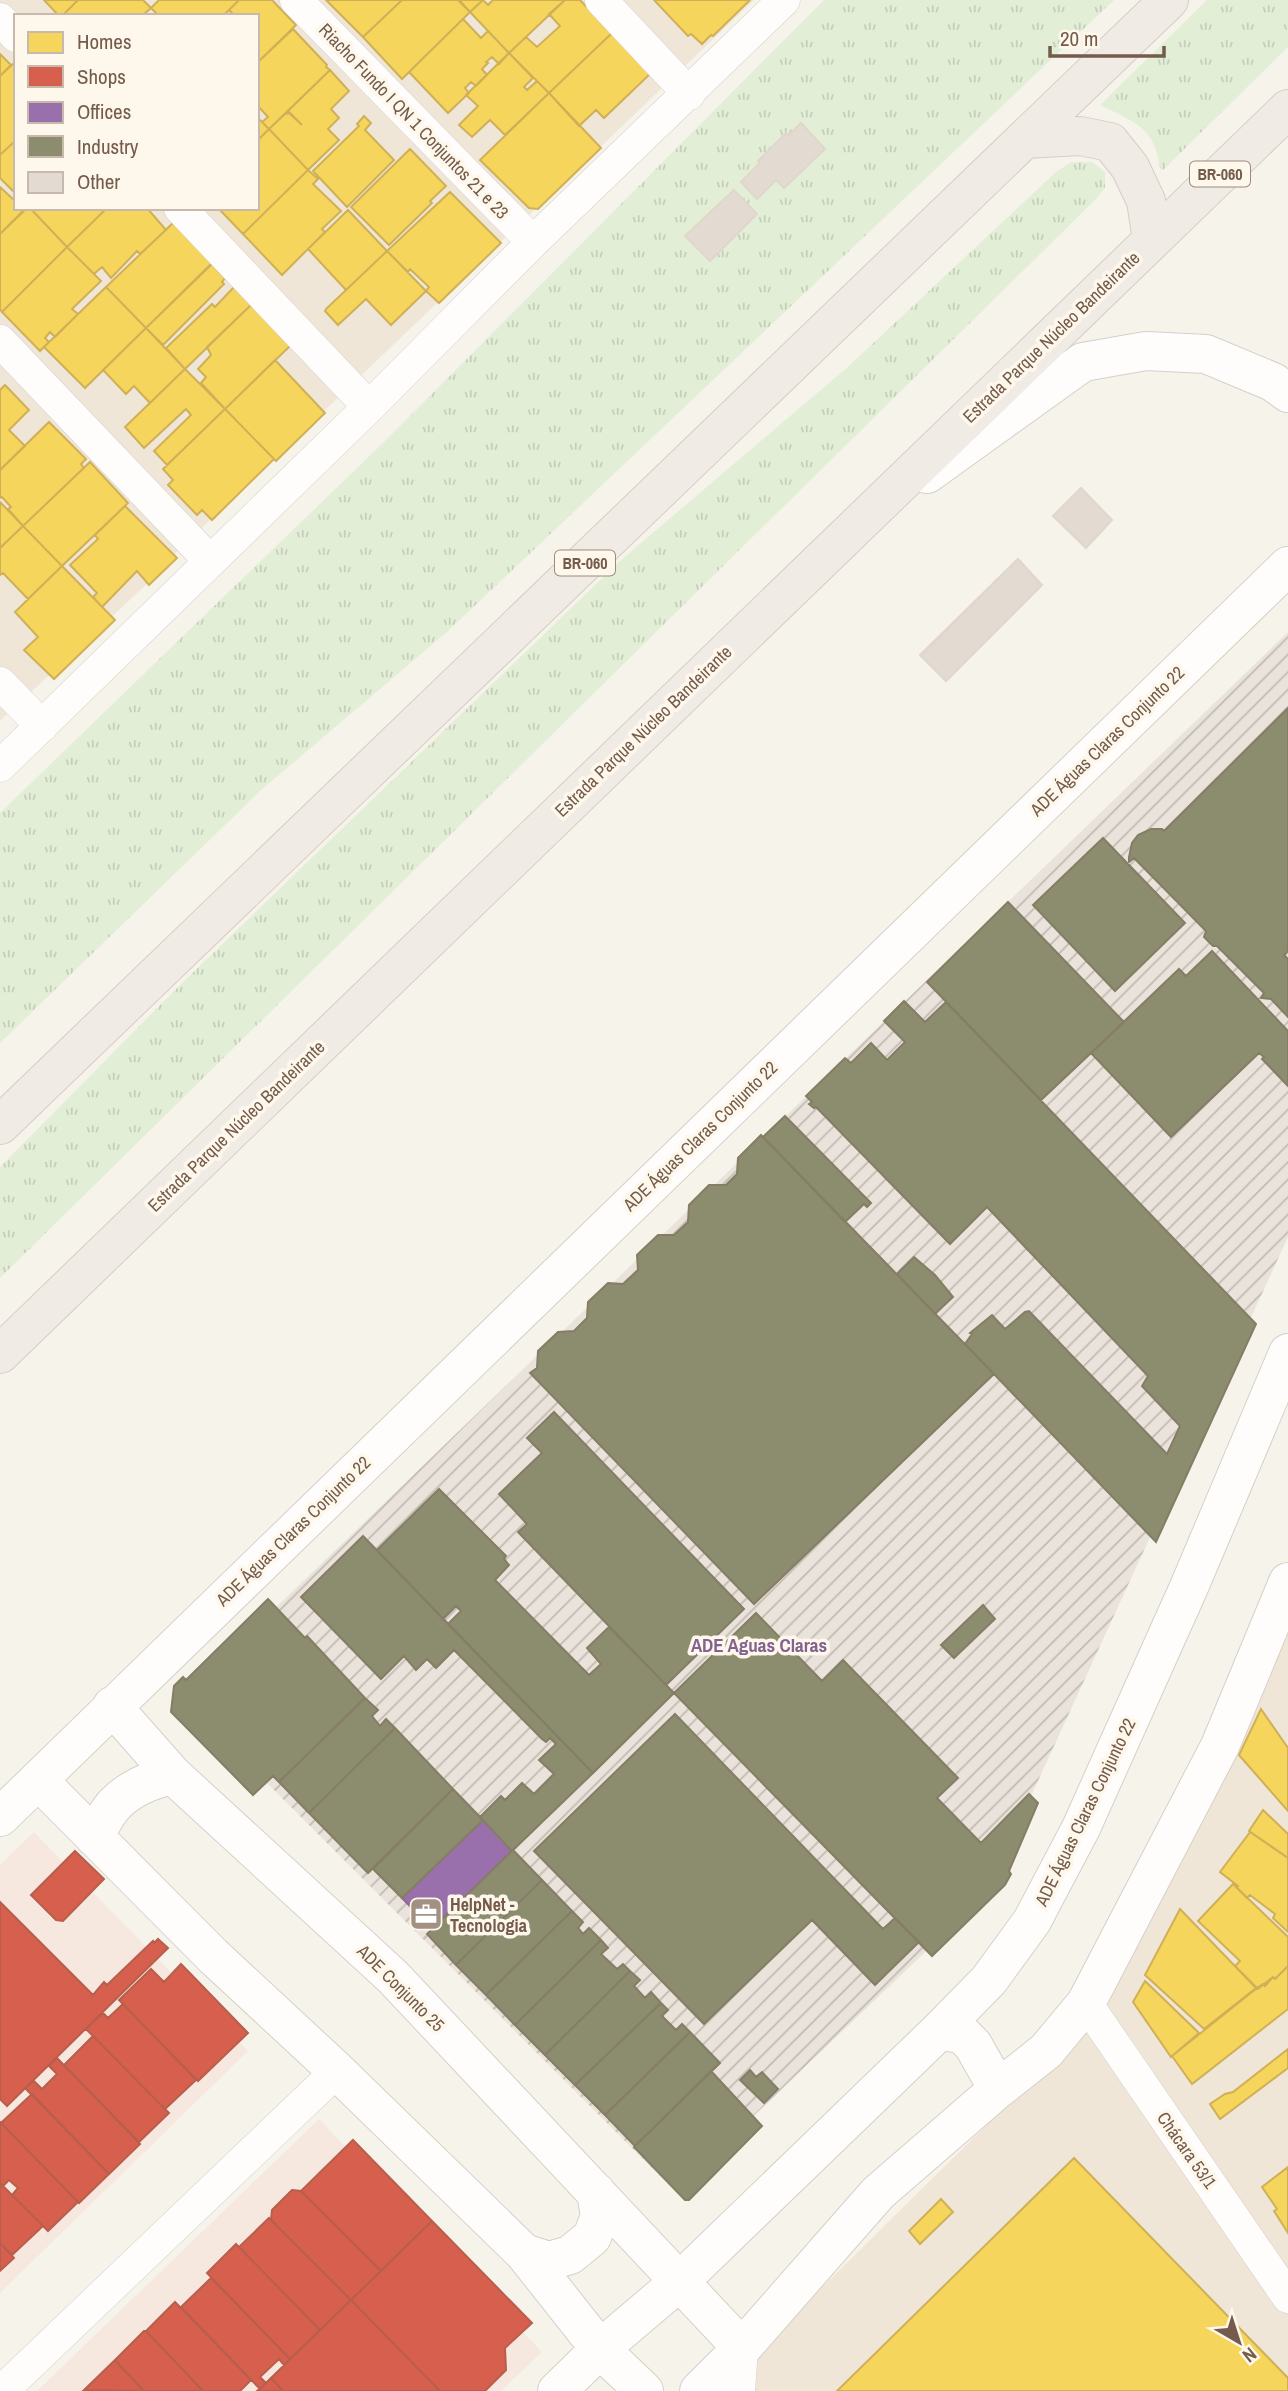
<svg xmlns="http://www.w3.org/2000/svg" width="1288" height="2391" viewBox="0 0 1288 2391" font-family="'Archivo Narrow',sans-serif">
<defs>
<pattern id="industrial-furrows" width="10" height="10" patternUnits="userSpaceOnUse" patternTransform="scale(1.75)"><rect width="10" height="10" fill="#e9e3dc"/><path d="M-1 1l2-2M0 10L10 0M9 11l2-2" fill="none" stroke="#c1bbb4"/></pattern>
<pattern id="grass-tufts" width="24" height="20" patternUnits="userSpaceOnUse" patternTransform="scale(1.75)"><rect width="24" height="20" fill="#e2eed6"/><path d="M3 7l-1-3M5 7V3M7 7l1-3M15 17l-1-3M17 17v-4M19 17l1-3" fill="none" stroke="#c5ceb9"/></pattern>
</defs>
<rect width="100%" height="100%" fill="#f6f3eb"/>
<path fill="#efe6d8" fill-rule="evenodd" d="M0 0H754L165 563 166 566 0 721ZM16 16H257V208H16Z
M1288 1572V2391H717L1101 2012Z"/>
<path fill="#f6e8df" d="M34 1832 248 2051 0 2293V1865Z
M319 2119 542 2352 501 2391H37Z"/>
<path fill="url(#industrial-furrows)" d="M1288 632V1237L986 1894 675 2191 182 1698Z"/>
<path fill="url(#grass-tufts)" d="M824 0H1114L447 632 260 791 0 1043V813L386 440Z
M1207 0H1288V47L1163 170 1160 168C1155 126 1133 122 1100 105Z
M1072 162H1092L1105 172V188L1095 200 0 1278V1167L183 982 620 561 850 365 1057 171Z"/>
<path fill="#f6d55c" stroke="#cfb057" stroke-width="2" d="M44 0H78L62 16H59Z
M78 0H143L151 8 142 16H62Z
M159 0H239L223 16H159L151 8Z
M239 0H272L296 25 257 63V16H231L233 14 229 10Z
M326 0H402L363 37Z
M402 0H458L470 12 402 79 363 37Z
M462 0H483L470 12 460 1Z
M483 0 488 5 493 0H565L509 53 470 12Z
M565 0H580L612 33 549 93 509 53 526 37 537 47 560 26 549 14Z
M654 0H750L713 36 711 35 702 44 691 34 688 36Z
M463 19 481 38 488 31 509 53 499 64 492 57 486 62 488 63 482 69 487 75 476 86 471 82 465 88 469 93 448 113 409 72Z
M293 29 327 65 326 67 330 70 269 129 262 122 268 117 257 105V63Z
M612 33 650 74 604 118 596 110 579 126 549 93Z
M509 53 533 78 524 87 527 90 537 81 549 93 505 135 490 120 472 137 459 125 478 106 466 95Z
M0 54 11 65 0 76Z
M16 61V140L0 155V76Z
M330 70 349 91 331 109 339 118 328 129 339 140 308 170 269 129 285 114 289 113 302 125 288 111Z
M549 93 601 148 538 209 529 208 480 160Z
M364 116 371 123 365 130 394 160 347 207 313 171 359 126 357 124Z
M257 117 269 129 257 141Z
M269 129 308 170 243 234 218 208H257V141Z
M16 140V194L0 178V155Z
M410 149 446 186 430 201 432 203 389 245 351 207Z
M308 170 318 179 313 184 341 211 322 229 325 232 282 275 243 234Z
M0 187 16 202V208L24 211 0 234Z
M450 192 501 243 439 303 426 291 429 287 410 269 408 272 387 251Z
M26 208H30L67 247 2 312 0 309V234Z
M30 208H107L67 247Z
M107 208H147L166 230 140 254 137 251 111 278 102 267 94 274 67 247Z
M348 210 387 251 346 290 308 249Z
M174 222 213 262 146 328 106 287Z
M67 247 101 281 72 309 78 314 55 337 50 332 45 338 49 342 40 351 2 312Z
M387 251 426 291 391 325 366 299 338 325 325 311 326 309Z
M212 264 225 278 222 282 224 284 163 345 146 328Z
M106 287 146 328 85 388 44 347Z
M234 287 251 305 185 369 166 348 212 304 215 307Z
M251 305 291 345 225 409 201 383 206 377 198 369 211 355 207 347Z
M146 328 185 369 150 403 134 386 126 394 103 370Z
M275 360 325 413 276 461 225 409Z
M185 369 225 409 167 465 154 451 191 415 186 409 144 448 125 427Z
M5 385 29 410 9 430 25 446 0 470V390Z
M225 409 274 459 212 520 202 510 197 515 168 485 173 480 163 469Z
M49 422 86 459 81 464 84 468 23 526 8 509 11 507 2 497 0 498V470Z
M90 462 128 503 62 566 23 526Z
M0 502 23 526 0 548Z
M125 506 177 558 149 585 137 571 102 607 93 597 97 593 70 565 98 539 95 535Z
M23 526 62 566 28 599 3 573 0 575V548Z
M62 566 115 620 54 679 24 650 38 637 15 612Z
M1261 1709 1288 1748V1811L1239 1755Z
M1263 1810 1288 1834V1858L1249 1831Z
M1250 1832 1288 1858V1932L1273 1918 1275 1914 1250 1895 1247 1898 1237 1888 1238 1886 1220 1872Z
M1233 1884 1288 1937V1966L1275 1979 1273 1977 1258 1989 1235 1966 1240 1961 1198 1921Z
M1180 1909 1256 1988 1204 2029 1145 1975Z
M1288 1966V2009L1192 2084 1172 2056 1257 1988 1263 1984 1265 1986 1273 1977 1275 1979Z
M1145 1981 1199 2033 1171 2057 1133 2002Z
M1288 2049V2068L1220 2119 1210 2104 1225 2094 1233 2092Z
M1074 2158 1288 2378V2391H837Z
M1288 2167V2233L1274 2211 1277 2209 1262 2187Z
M941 2199 953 2212 920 2244 909 2231Z"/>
<path fill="#d6604d" stroke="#b95e4c" stroke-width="2" d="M75 1851 104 1879 63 1921 56 1920 31 1895Z
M0 1902 93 1995 104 1982 107 1985 153 1941 154 1943 158 1939 168 1948 7 2106 0 2099Z
M181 1964 248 2033 198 2081 119 2000 151 1969 164 1982Z
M123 2004 196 2080 165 2109 86 2029 103 2013 108 2018Z
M93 2036 169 2113 139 2142 64 2065Z
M57 2058 140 2144 109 2174 25 2088 34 2081 42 2089 57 2074 49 2066Z
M32 2094 109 2174 79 2203 1 2123Z
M0 2122 78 2202 48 2231 12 2195 18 2188 9 2180 3 2186 0 2183Z
M353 2140 432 2221 381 2271 301 2191Z
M0 2183 43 2226 12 2255 0 2243Z
M292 2190 301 2191 381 2271 351 2300 271 2220 272 2210Z
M269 2218 351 2300 320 2330 239 2247Z
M432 2221 532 2323 505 2348 506 2370 485 2391H440L351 2300Z
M0 2243 14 2258 0 2271Z
M236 2244 320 2330 290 2359 207 2273Z
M211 2278 290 2359 284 2365 279 2359 260 2377 266 2383 260 2389 181 2307Z
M351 2300 386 2336 440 2391H283L271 2378Z
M175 2302 251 2380 240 2391H203L146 2331Z
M144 2331H146L203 2391H144L115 2360Z
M115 2360 120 2366 144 2391 84 2390Z
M271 2378 283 2391H257L266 2383Z"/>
<path fill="#9970ab" stroke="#8e6a8e" stroke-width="2" d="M483 1820 512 1851 432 1929 402 1898Z"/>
<path fill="#8c8c6e" stroke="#857d64" stroke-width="2" d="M1288 708V951L1284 955 1288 959V1017L1271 999 1261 998 1264 993 1217 946H1213L1204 937 1206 931 1134 858 1129 862V857L1132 843 1138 835 1151 829H1162L1164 831Z
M1103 838 1185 923 1115 991 1033 905Z
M1008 902 1124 1022 1041 1100 927 982Z
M1212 951 1288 1031V1086L1262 1059 1264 1057 1259 1053 1171 1137 1091 1053 1179 969 1186 976Z
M904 1001 925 1022 946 1002 1256 1324 1156 1542 965 1344 972 1334 970 1333 992 1315 1005 1329 1025 1312 1029 1311 1167 1454 1180 1426 1142 1386 1148 1376 987 1207 950 1244 816 1107 814 1108 809 1104 812 1102 806 1096 845 1058 851 1063 871 1043 887 1060 905 1042 884 1021Z
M785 1116 871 1203 867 1207 864 1204 845 1222 763 1137Z
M761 1135 994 1374 754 1604 530 1373 537 1368 538 1351 558 1332 574 1331 587 1318 588 1302 608 1283 623 1284 638 1270 637 1255 658 1235H674L688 1222 689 1205 709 1185H726L737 1174 738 1158Z
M914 1257 935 1275 953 1297 935 1314 897 1274Z
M554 1412 744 1609 666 1685 518 1532 527 1524 499 1494 542 1453 527 1438Z
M439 1489 506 1556 504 1559 509 1565 495 1580 589 1675 601 1664 587 1648 609 1627 674 1693 593 1773 448 1624 461 1611 456 1606 443 1619 377 1550Z
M363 1536 593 1773 512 1851 480 1817 501 1796 505 1800 522 1783 534 1794 554 1774 539 1760 556 1744 550 1738 546 1742 542 1739 454 1650 436 1668 427 1659 416 1670 404 1656 381 1679 301 1597Z
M268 1599 305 1638 307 1636 365 1698 279 1782 273 1776 253 1795 171 1712 174 1686 183 1677 186 1680Z
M983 1605 995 1619 954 1658 941 1645Z
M756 1613 822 1681 843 1660 958 1778 937 1798 981 1843 1029 1794 1038 1803 1009 1871 1011 1874 1005 1885 932 1956 674 1693Z
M365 1698 378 1710 372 1716 380 1726 386 1719 395 1728 309 1813 279 1782Z
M675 1714 883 1929 895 1918 919 1942 875 1985 812 1920 704 2024 534 1851Z
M395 1728 453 1789 368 1873 309 1813Z
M453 1789 483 1820 402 1898 373 1869Z
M513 1850 542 1880 456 1965 427 1934Z
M542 1880 572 1911 486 1995 456 1965Z
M572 1911 583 1922 578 1928 583 1934 589 1928 601 1940 515 2025 486 1995Z
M601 1940 608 1948 601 1954 617 1969 623 1964 630 1971 545 2055 515 2025Z
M630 1971 640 1980 634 1986 645 1998 651 1992 661 2003 575 2085 545 2055Z
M661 2003 668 2010 662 2016 676 2030 682 2024 690 2032 605 2115 575 2085Z
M690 2032 720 2063 635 2146 605 2115Z
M750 2070 756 2077 762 2072 778 2089 764 2103 740 2080Z
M711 2071 762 2126 689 2200H685L634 2147Z"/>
<path fill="#e3dbd2" stroke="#dfd6cd" stroke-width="2" d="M801 123 825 149 784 188 776 180 757 199 741 182 760 163 758 161 786 133 788 136Z
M734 190 757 214 710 261 685 236Z
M1081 488 1112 520 1086 548 1053 516Z
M1081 488 1112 520 1086 548 1053 516Z
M1018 559 1042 585 946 681 920 655Z
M1018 559 1042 585 946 681 921 656Z"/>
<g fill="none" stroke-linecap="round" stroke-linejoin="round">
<defs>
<path id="minor" d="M296 0 533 242
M601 0 689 94
M0 19 16 36
M180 208 369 407
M0 341 210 561
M0 683 42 726
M0 766 369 407 533 242 784 0
M1086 2003 1288 2297
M2 2391 337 2071
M739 2391 742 2348"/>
<path id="tertiary" d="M927 474 1083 362 1146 351 1206 354 1273 382 1288 393
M112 1706 173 1775 393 1977 742 2348
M38 1780 213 1956 337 2071 524 2253 600 2349 644 2391
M0 1817 1288 566
M94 1837C100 1827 106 1813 115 1804 129 1789 152 1779 173 1775
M939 2031 962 2034 973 2045 998 2089
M524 2253 549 2261 570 2255 592 2237 600 2216 596 2192
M557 2391 600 2349 679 2282 939 2031 989 1980 1032 1921 1081 1828 1189 1587 1288 1353
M699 2391 742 2348 878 2193 998 2089 1046 2051 1086 2003 1220 1746 1288 1582"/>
<path id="trunk" d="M1025 139 1080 136 1110 142 1130 167 1146 201 1152 239
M0 1125 1169 0
M0 1354 1288 109"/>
</defs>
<use href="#minor" stroke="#d5d0c9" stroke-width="33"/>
<use href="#tertiary" stroke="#d5d0c9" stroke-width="40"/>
<use href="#trunk" stroke="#d5cdc6" stroke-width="40"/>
<use href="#minor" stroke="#fefdfc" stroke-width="32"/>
<use href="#tertiary" stroke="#fefdfc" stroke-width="38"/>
<use href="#trunk" stroke="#f1ebe5" stroke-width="38"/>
</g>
<defs>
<symbol id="office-square" viewBox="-11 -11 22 22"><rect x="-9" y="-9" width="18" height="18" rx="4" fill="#a29083" stroke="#fef8ec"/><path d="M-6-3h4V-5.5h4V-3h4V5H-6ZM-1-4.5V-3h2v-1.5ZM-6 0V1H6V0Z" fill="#fff"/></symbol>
</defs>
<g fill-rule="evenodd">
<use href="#office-square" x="407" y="1895" width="38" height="38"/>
</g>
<g text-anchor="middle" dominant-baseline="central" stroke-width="7" stroke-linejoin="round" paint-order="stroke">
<g fill="#fef8ec" stroke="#9d8a7b" stroke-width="2">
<rect x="1190" y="161.5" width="60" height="25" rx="5"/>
<rect x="555" y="550.5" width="60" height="25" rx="5"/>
</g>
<g font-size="16" font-weight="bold" fill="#745b4b">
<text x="1220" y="174">BR-060</text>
<text x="585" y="563">BR-060</text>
</g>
<g font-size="18" fill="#745b4b" stroke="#fef8ec">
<text transform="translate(414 121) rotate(46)">Riacho Fundo I QN 1 Conjuntos 21 e 23</text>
<text transform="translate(1051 337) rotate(-44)">Estrada Parque Núcleo Bandeirante</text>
<text transform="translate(643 731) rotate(-44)">Estrada Parque Núcleo Bandeirante</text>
<text transform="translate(1107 741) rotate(-44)">ADE Águas Claras Conjunto 22</text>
<text transform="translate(236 1126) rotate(-44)">Estrada Parque Núcleo Bandeirante</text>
<text transform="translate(700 1136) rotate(-44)">ADE Águas Claras Conjunto 22</text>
<text transform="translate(293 1531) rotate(-44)">ADE Águas Claras Conjunto 22</text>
<text transform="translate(1085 1812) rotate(-64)">ADE Águas Claras Conjunto 22</text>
<text transform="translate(401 1988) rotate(45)">ADE Conjunto 25</text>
<text transform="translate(1187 2150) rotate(55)">Chácara 53/1</text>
</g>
<g font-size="18" font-weight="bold" fill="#745b4b" stroke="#fef8ec" text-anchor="start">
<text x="450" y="1904">HelpNet -<tspan x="450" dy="21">Tecnologia</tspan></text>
</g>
<g font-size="19" font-weight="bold" fill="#826390" stroke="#fef8ec">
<text x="759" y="1645">ADE Aguas Claras</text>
</g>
</g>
<rect x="14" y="14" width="245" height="196" fill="#fef8ec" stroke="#c7b9ac" stroke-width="2"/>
<rect x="28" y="32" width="35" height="21" fill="#f6d55c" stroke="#c7b9ac" stroke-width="2"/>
<text x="77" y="49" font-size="21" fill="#745b4b">Homes</text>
<rect x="28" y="66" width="35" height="21" fill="#d6604d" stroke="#c7b9ac" stroke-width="2"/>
<text x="77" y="84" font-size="21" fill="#745b4b">Shops</text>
<rect x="28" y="102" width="35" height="21" fill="#9970ab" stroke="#c7b9ac" stroke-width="2"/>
<text x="77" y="119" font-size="21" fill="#745b4b">Offices</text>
<rect x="28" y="136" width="35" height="21" fill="#8c8c6e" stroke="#c7b9ac" stroke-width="2"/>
<text x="77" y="154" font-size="21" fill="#745b4b">Industry</text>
<rect x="28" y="172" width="35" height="21" fill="#e3dbd2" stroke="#c7b9ac" stroke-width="2"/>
<text x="77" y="189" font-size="21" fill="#745b4b">Other</text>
<g transform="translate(1239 2342) rotate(141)" stroke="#fef8ec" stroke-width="5" paint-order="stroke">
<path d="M0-5L12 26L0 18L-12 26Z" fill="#745b4b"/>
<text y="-10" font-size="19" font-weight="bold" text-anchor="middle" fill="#745b4b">N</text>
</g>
<path d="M1050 46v10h114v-10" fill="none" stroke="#745b4b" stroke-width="3.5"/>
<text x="1060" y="46" font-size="21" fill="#745b4b" stroke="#fef8ec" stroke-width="5" paint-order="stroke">20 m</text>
</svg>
